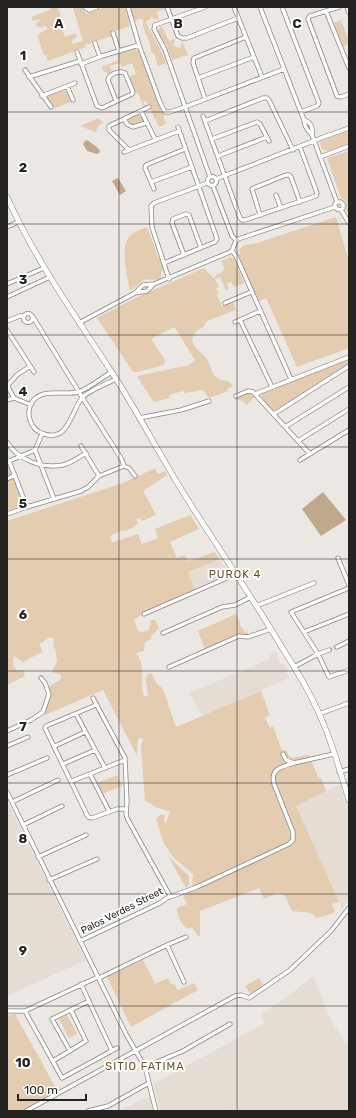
<svg xmlns="http://www.w3.org/2000/svg" width="356" height="1118" viewBox="0 0 356 1118" font-family="Rubik,sans-serif">
<rect width="100%" height="100%" fill="#ebe8e4"/>
<path fill="#e5ddd3" d="M220 559 230 575 195 590 188 572Z
M276 652 281 664 283 663 288 671 286 672 289 678 202 716 189 693 270 659 269 655Z
M342 784 349 809V899L342 909 295 805Z
M7 801 86 960 7 996Z
M313 976 332 1022 345 1042 349 1039V1111H227L226 1109 222 1111H160L153 1084 265 1023 261 1015 292 993Z
M150 1096 153 1111H118H119Z"/>
<path fill="#e3ccaf" d="M50 7H61L58 9 61 16 58 19 65 37 75 33 77 37 72 40 73 44 83 41 73 8 83 7 86 14 105 7H125L130 26 115 31 113 30 111 32 112 36 97 41 94 40 92 43 85 45 86 47 48 61 46 55H44L37 35 47 29 45 25 42 28 36 26 37 22 41 20V19L33 21 31 17 50 10Z
M130 7H165V9L157 12 159 20 154 19 151 16 150 20H148L146 22C152 36 161 48 166 63L158 66 154 53H152L150 46H151C148 38 142 29 143 20L141 18 134 21Z
M341 20 349 40V44L343 47 334 23Z
M162 26 169 41 175 39 173 46 180 48 182 41 188 55 172 60 167 46 158 32 159 29Z
M135 49 139 51 161 110 164 114V118L166 124 159 127 146 100 143 102 146 107 144 108 138 93 135 92 129 77 136 74 132 63 122 67 120 63 110 66 112 72 107 74 106 72H104L101 67 119 60 117 54Z
M63 90 67 92 71 102 55 108 48 99V96Z
M139 115 143 118V121L135 126 131 125 128 119Z
M99 118 100 121 102 120 103 123 100 124 96 130 98 133 80 126Z
M349 131V143L328 151 322 149 320 143 321 141Z
M349 151V211L346 212V202L341 198 327 158Z
M336 217 349 262V348L297 367 266 298 258 302 238 254H240L239 250 244 245 254 244Z
M146 227 148 229 158 257 160 258 164 269 161 273V279C155 281 150 278 144 280 138 283 136 288 130 290 127 278 120 247 129 237 132 232 141 230 146 227Z
M230 257 234 259 244 283 234 287 231 282 227 283 229 289 226 291 220 277 215 279 219 287 216 288 219 294 217 295 222 306 233 302 236 310 209 320 205 323 204 327C194 331 188 339 196 348 199 352 204 354 207 359 212 365 210 374 217 378 224 383 225 377 233 386L227 389 228 391 209 398 203 390 185 393 183 391 169 395V398L155 402 153 401 138 378V376L189 365 195 360 175 328H172L151 339 165 360 164 365 137 372H133L97 318 135 298 204 268 213 278 217 276 216 275 221 273 224 269 222 261Z
M344 361H349V364L277 410H272L262 397V394L265 392Z
M247 394H251L254 397 247 405 243 401 233 399Z
M7 466 9 467 23 502 22 505 7 511Z
M155 468 158 474 165 471 167 475 143 491 156 515 142 521 140 518 136 519 138 524 135 525V527L124 531 123 530 110 536 112 541 110 543 138 534 142 544 158 538 155 529 190 515 199 529 170 542 177 558 185 555 188 561 198 558 214 552 220 559 188 572 195 590 145 612 134 620 138 631 143 632 149 630 151 620H155L159 628 151 636 152 638 145 643 144 651 136 653C146 665 140 682 144 696H148L146 680 147 675 151 673 157 684 161 687 164 692 176 727 261 691 270 715 265 718 270 728 273 726 282 751 286 750 289 756 292 758 309 755 318 777 321 778 326 791 296 806 339 902 332 904 335 913 316 918 312 913 292 911C289 907 288 900 284 895L277 893 264 899 259 888 200 911V936H198L192 927 188 929C181 925 177 916 177 908L187 904 183 896 188 893V891L192 888 193 874 174 858 164 844 156 819 160 815H165L164 823H166L170 812 169 811 155 807 150 803 145 801 141 746 143 738H140L138 740 137 756 103 690 45 715C45 705 52 697 49 687L61 679V675L52 672 57 661 55 648 53 647 54 639 50 637 40 644 42 652 23 662 14 656 13 665 16 670H23L25 676 7 685V521L123 483Z
M236 614 240 623 239 624 245 632 247 631 249 635 238 634 205 649 198 631Z
M117 775 122 786 102 794 98 783Z
M168 856 189 876V885L186 888Z
M143 960 155 984 168 978 171 984H174L178 990 194 983 198 990 131 1027 107 977Z
M259 978 263 985 250 994 245 986Z
M15 1014 58 1092 24 1111H12L11 1110 7 1111V1016Z
M67 1015 77 1034 69 1038 59 1019Z"/>
<path fill="#c0a88c" d="M86 140 89 141C92 144 98 147 100 151L99 153 97 154 87 151 83 144Z
M118 178 126 191 120 195 112 181Z
M323 492 346 520 321 536 302 509Z"/>
<g fill="none" stroke-linecap="round" stroke-linejoin="round">
<path stroke="#c3c1bd" stroke-width="3.5" stroke-dasharray="3.5 2" stroke-linecap="butt" d="M329 650 337 647"/>
<defs>
<path id="street" d="M85 7 89 10 97 7
M128 7 139 45 160 102 165 112H170L185 107 284 69
M167 7 178 36 182 38H187L238 18
M205 7 158 24 155 25 154 29 165 50 210 177
M234 7 262 77
M260 7 304 120C304 126 308 131 312 135L337 202
M282 7 319 103 317 106 301 112
M339 7 310 16 308 19 337 96 341 97 349 94
M347 7 349 13
M326 11 349 68
M113 33 119 51
M95 43 100 57
M77 52 97 106 102 108 132 94 133 92 125 73C120 70 109 74 108 80L116 101
M81 64 102 56 139 45
M25 70 51 107
M29 77 80 61
M198 78 254 57
M67 86 73 100
M42 96 75 83
M205 99 193 63 194 58 246 37
M141 111 155 139
M203 116 240 218 242 220H245L316 196 317 193 300 147
M124 119 128 125 133 127 146 123
M304 120C311 122 313 128 312 135
M205 121 263 98H267L269 100 293 150
M212 139 257 122 260 124 269 141
M129 150 109 130V126L149 107
M124 152 179 131
M218 156 267 137
M320 157 349 146
M207.5 181a4.5 4.5 0 1 1 9 0a4.5 4.5 0 1 1-9 0Z
M216 179 321 138 349 128
M151 182 192 167
M213 186 232 236 236 240
M154 189 145 168 146 165 185 149
M276 195 281 208
M341 210 349 223
M260 215 252 189 254 188 286 175H289L291 177 300 202
M7 227 18 222
M232 251 236 256 291 379
M184 255 172 223 173 219 186 214 189 215 201 248
M164 263 215 242 217 239 178 127
M169 279 152 227 151 206 154 203 207 183
M7 284 44 268
M135 293 147 291 154 284
M7 297 50 277
M225 303 251 292
M23.5 318a4.5 4.5 0 1 1 9 0a4.5 4.5 0 1 1-9 0Z
M33 317 82 397 122 460 124 466 129 468 135 476
M240 320 272 387
M7 321 20 316H24
M235 322 260 311
M79 323 135 293 143 285 154 284 230 252C235 249 233 242 238 239L335 207V204L337 202H341L343 204V208L341 210 337 209 335 207
M7 330 34 372
M112 372C103 377 86 390 78 392 62 396 43 387 32 402 29 407 28 414 30 420 32 427 37 432 44 434 69 442 71 411 82 398 86 392 108 383 116 379
M7 385 14 398 31 405
M7 386 17 375 30 366
M255 394 349 357
M236 396 248 391 253 392 310 454
M7 400 14 398
M274 414 349 366
M139 418 181 410 209 401
M285 427 349 387
M42 434 35 450 54 499
M298 441 349 409
M7 442C18 460 42 469 63 465 71 463 78 458 86 453
M81 446 99 476
M300 460 349 430
M9 461 27 507
M7 462 35 450
M7 479 15 475
M7 514 27 507 81 491 88 487 99 476 124 466
M338 558 349 585
M349 588 291 612 318 654 329 677 349 670
M256 606 314 583
M144 614 236 574
M304 632 349 614
M163 633 222 607 235 605 251 597
M337 647 349 641
M169 667 239 636 248 637 271 629
M294 667 318 654 329 650
M96 705 46 726 45 728 88 817 92 818 117 809H126
M76 714 105 768
M319 714 349 703
M7 731 31 720 43 712 49 694 45 683 41 678
M7 746 28 737
M55 746 85 732
M283 754 286 760 294 763 334 754
M63 764 95 750
M339 772 349 769
M90 774 109 811
M7 775 47 758
M72 781 125 760
M7 792 126 1034 145 1067 156 1111
M12 802 58 780
M23 825 62 806
M38 857 86 835
M49 880 97 859
M170 897 197 887 289 844 293 840V832L274 784C270 768 282 767 294 763
M80 941 160 903 170 896 127 818 126 813 127 802 125 758 93 698
M167 945 186 937
M99 978 167 945 184 982
M81 984 112 1051
M7 1011H25L98 977
M25 1011 62 1078 117 1048
M70 1051 52 1019 89 1001
M53 1061 86 1041 71 1010
M145 1067 183 1051 230 1024
M26 1111 235 996 241 995 249 998 290 970 331 931 349 908
M88 1111 108 1106 149 1083"/>
<path id="secondary" d="M7 197C35 259 74 314 111 371 138 412 160 456 186 497 216 545 249 592 278 641 291 662 305 683 315 705 330 735 339 768 349 800"/>
</defs>
<use href="#street" stroke="#878582" stroke-width="5"/>
<use href="#secondary" stroke="#878582" stroke-width="6"/>
<use href="#street" stroke="#fff" stroke-width="3.5"/>
<use href="#secondary" stroke="#fff" stroke-width="5"/>
</g>
<path fill="none" stroke="#242322" stroke-width="1" stroke-opacity="0.55" d="M119 7V1111M237 7V1111M7 112H349M7 224H349M7 335H349M7 447H349M7 559H349M7 671H349M7 783H349M7 894H349M7 1006H349"/>
<g text-anchor="middle" dominant-baseline="central" stroke-width="4" stroke-linejoin="round" paint-order="stroke">
<g font-size="10" fill="#242322" stroke="#fff">
<text transform="translate(122 911) rotate(-27)">Palos Verdes Street</text>
</g>
<g font-size="11" letter-spacing="1" fill="#714e1c" stroke="#fff">
<text x="235" y="574">PUROK 4</text>
<text x="145" y="1066">SITIO FATIMA</text>
</g>
</g>
<g font-size="13" text-anchor="middle" font-weight="bold" fill="#242322" stroke="#fff" stroke-width="4" stroke-linejoin="round" paint-order="stroke">
<text x="59" y="28">A</text>
<text x="178" y="28">B</text>
<text x="297" y="28">C</text>
<text x="23" y="60">1</text>
<text x="23" y="172">2</text>
<text x="23" y="284">3</text>
<text x="23" y="396">4</text>
<text x="23" y="508">5</text>
<text x="23" y="619">6</text>
<text x="23" y="731">7</text>
<text x="23" y="843">8</text>
<text x="23" y="955">9</text>
<text x="23" y="1067">10</text>
</g>
<rect width="356" height="1118" fill="none" stroke="#242322" stroke-width="16"/>
<path d="M18 1094v6h68v-6" fill="none" stroke="#242322" stroke-width="2"/>
<text x="24" y="1094" font-size="12" fill="#242322" stroke="#ffffff" stroke-width="3" paint-order="stroke">100 m</text>
</svg>
